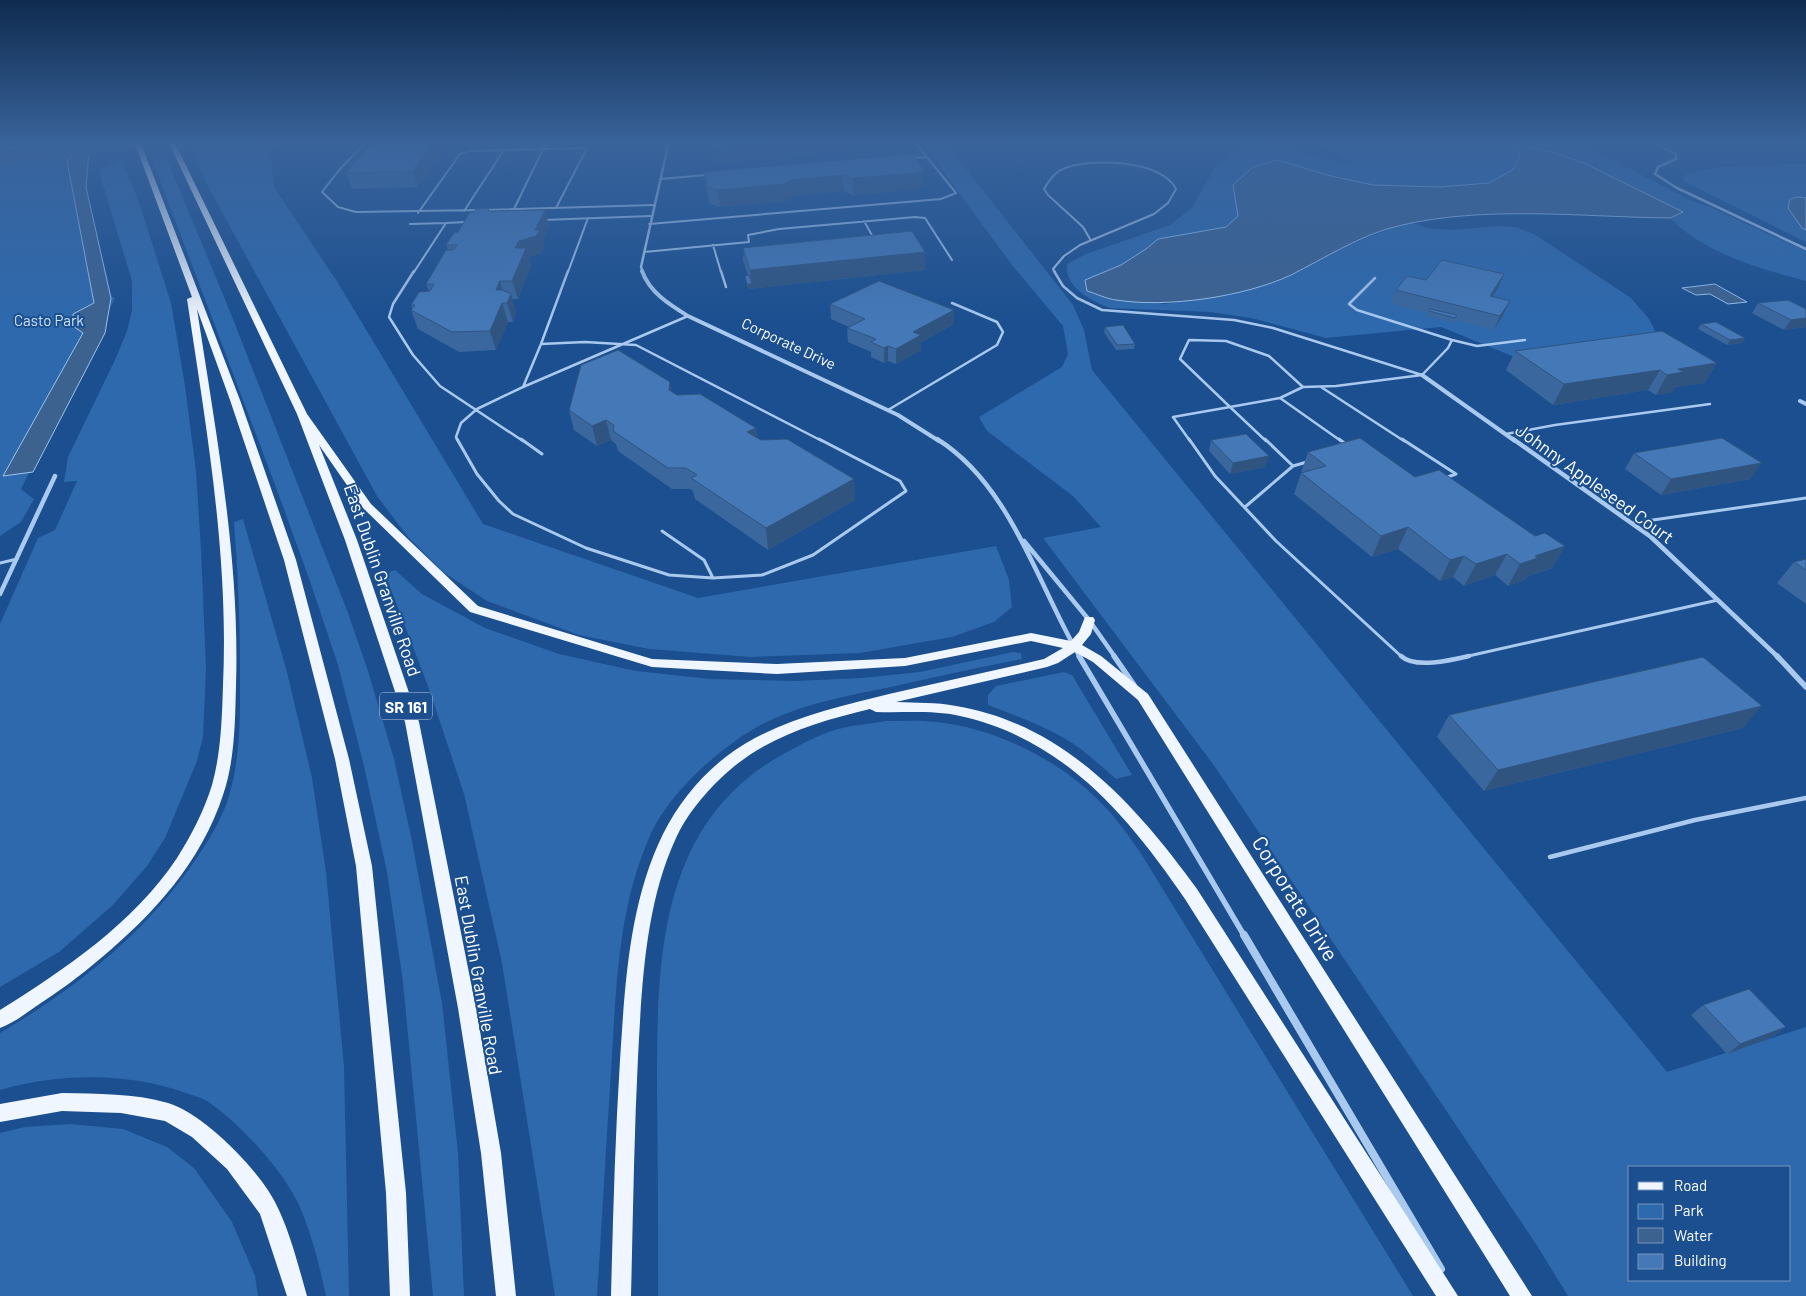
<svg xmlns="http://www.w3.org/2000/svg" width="1806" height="1296" viewBox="0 0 1806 1296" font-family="Barlow,sans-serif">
<rect width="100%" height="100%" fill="#1b4f8f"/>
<path fill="#2e69ad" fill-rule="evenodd" d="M0 141H55L0 150Z
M207 141H303L270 148 274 187 338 283 483 524 698 598 996 546 1009 580 1012 607 994 622 952 637 860 653 751 657 649 649 579 635 487 601 443 572 408 537 377 496 204 179 192 143Z
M921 141H944L1073 305 1084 330 1092 370 1667 1072 1806 1027V1296H1568L1536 1244 1213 764 1043 538 1101 527 1073 496 987 431 979 417 1062 367 1068 354 1063 326 1012 265ZM1630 1167H1790V1280H1630Z
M1317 141H1576L1690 200 1708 206 1806 251V281C1758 268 1706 254 1670 218L1682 213 1586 164 1555 153 1515 145 1520 154 1514 169 1489 182 1439 187 1373 185 1331 176 1233 185 1238 216 1226 227 1158 239 1146 249 1121 265 1085 280 1164 304 1234 294 1288 276 1346 246 1397 226 1413 223 1428 228 1451 230 1497 226 1515 227 1534 234 1631 298 1649 319 1665 350 1649 344 1512 356 1441 327 1326 338 1251 318 1210 312 1110 308C1090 300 1065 288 1067 264L1086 254 1170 225 1192 208 1216 165 1246 147 1266 146 1283 148 1356 166Z
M63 150 78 151 91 286 115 298 21 489 34 499 21 522 0 536V158Z
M166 157 231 314 348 613 368 671 394 759 412 841 442 1003 458 1153 464 1296H433L403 982 387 872 364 766 338 665 311 584 277 490 152 159Z
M121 160 139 202 171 303 185 386 196 471 201 550 206 668 203 737 197 761 165 838 147 866 113 905 59 952 0 987V624L38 538 55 530 77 481 64 482 68 457 115 360 127 331 132 310V281L100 175 101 169Z
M1789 164H1806V242L1683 181 1686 174 1719 167Z
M243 519 287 672 312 778 326 872 344 1067 349 1296H326C320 1268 313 1239 302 1212 288 1175 240 1123 207 1101 201 1097 193 1096 186 1093 128 1072 59 1073 0 1090V1033C76 988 146 933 196 859 209 840 222 819 229 796 241 755 240 714 240 673 240 622 238 572 234 522Z
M395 570 422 594 485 628 559 654 636 671 709 679 795 681 862 678 920 672 1013 652 1021 653 1022 659C976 668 931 678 886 688 842 697 797 705 757 727 717 750 667 795 649 838 617 911 616 994 611 1072 606 1147 602 1221 597 1296H555L502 963 464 794 428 686 385 574Z
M1064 672 1072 675 1132 775 1116 779C1099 764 1083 749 1064 738 1040 724 1014 715 988 705V695L996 686Z
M886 721C902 721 920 720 936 722 997 728 1064 762 1105 807 1118 820 1129 837 1140 852L1413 1296H658C658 1228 658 1160 657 1092 657 967 656 826 780 756 798 746 817 735 838 729 853 725 870 724 886 721Z
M70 1124 123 1129 167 1147 194 1168 232 1222 255 1276 258 1296H0V1133L25 1127Z"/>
<path fill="#3c6290" stroke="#9cc4f0" d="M55 141H113L117 148 89 153 86 187 111 298 105 333 33 472 3 476 83 333 73 326V314L94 303 67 161 77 151 63 150 0 158V150Z
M1515 144 1555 153 1586 164 1683 212 1670 218C1581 217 1484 205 1398 226 1360 235 1325 258 1291 275 1244 297 1167 308 1116 300 1107 299 1097 294 1087 291L1085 280 1121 265 1146 249 1158 239 1226 227 1238 216 1233 185 1253 167 1277 160 1331 176 1373 185 1439 187 1489 183 1514 169 1520 154Z
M1797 197 1806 198V230L1802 228 1788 208 1790 199Z
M1715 284 1747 302 1728 304 1710 294 1696 295 1682 288Z"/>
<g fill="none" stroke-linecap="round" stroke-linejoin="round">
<path fill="#3c6290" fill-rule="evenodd" d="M73 141H148L144 146 136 148 0 164V150Z"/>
<path stroke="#a9c9ee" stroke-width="2" d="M367 141 340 169 322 192 338 207 356 212 479 210
M911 158 926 157
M660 179 707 175
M514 209 547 141
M486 210 654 205
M464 211 504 150
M418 213 460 154 470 151 587 148 556 208
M543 220 651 216
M864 221 873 237H871
M410 224 446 223
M649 224 941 199 956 193 914 141
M713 245 721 272
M644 252 749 242 748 235 779 229 915 217 925 218 952 260
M414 272 446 223 466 222
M568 272 588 218
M1055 272 1053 269 1064 256 1080 245 1154 214 1168 203 1176 189C1162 160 1093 158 1065 168 1056 171 1049 180 1044 189L1048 195 1083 227 1090 239"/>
<path stroke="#a9c9ee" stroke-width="2.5" d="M414 271 393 304 389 317 413 355 440 386 523 441
M721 271 726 287
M1054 271 1063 286 1077 298 1102 310 1234 320 1273 328 1422 375
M1452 340 1477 346 1525 340
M541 344 568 271
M523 387 688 316
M1321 387 1404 441
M888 410 997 345 1003 332 997 322 952 303
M1506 434 1555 425 1710 404
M458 441 456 437 461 423 477 409 523 387 541 344 585 342 636 345 822 441
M1190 441 1173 417 1230 407 1180 359 1189 340 1226 341 1269 356 1303 387
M1266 441 1230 407 1280 398
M1341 441 1280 398 1303 387 1336 386 1422 375 1448 348 1452 340 1357 310 1349 304 1375 278"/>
<path stroke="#a9c9ee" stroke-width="3" d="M457 439 477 474 499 501 513 514 586 548 669 575 713 578 762 575 813 555 906 491 900 481 819 439
M521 439 542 454
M1189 439 1215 476 1276 541 1402 657
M1339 439 1347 445
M1402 439 1456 474 1445 478
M1293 466 1307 462
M1245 507 1293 466 1265 439
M1632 523 1806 498
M662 531 704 560 713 578
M0 563 17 559
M1464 657 1718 600"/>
<path stroke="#a9c9ee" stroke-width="4.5" d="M1401 656C1415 669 1452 660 1469 656
M1550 857 1695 820 1806 798"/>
<path stroke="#a9c9ee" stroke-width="2.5" d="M1650 141 1676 154V159L1658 167 1655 174 1677 188 1806 249
M643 272 641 267 669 141"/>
<path stroke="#a9c9ee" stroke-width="4" d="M642 271C650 293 670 305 688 316L898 415 939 441
M1422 375 1515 441
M1800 401 1806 404"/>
<path stroke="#a9c9ee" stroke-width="4.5" d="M937 439C1011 485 1038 586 1080 657
M1513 439 1651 537 1778 657
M1024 541 1089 620 1115 657
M0 594 55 476"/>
<path stroke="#a9c9ee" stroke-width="5.5" d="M1079 656 1245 937
M1114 656 1134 685
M1777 656 1806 687"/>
<path stroke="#a9c9ee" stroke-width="8" d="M1244 935 1441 1269"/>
<path fill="#f0f6ff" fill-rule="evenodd" d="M134 141H140L240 400 296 560 349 759 372 866 406 1193 410 1296H390L386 1193 356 866 335 759 284 560 230 400 197 309C216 434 240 559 236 685 235 722 235 760 223 795 201 862 154 914 101 958 80 976 58 992 35 1007 24 1015 13 1023 0 1028V1010C64 970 134 923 177 858 191 836 204 811 212 785 221 753 222 718 223 685 229 555 206 427 187 299L192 297Z
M168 141H174L307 414 371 504 478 606 652 659 777 664 905 658 1031 633 1071 641 1079 632 1085 617H1093L1095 620 1091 634 1082 645 1101 656 1148 694 1532 1296H1510L1138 700 1093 662 1075 652 1058 663 1047 667 896 702C916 703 936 702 956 706 1064 724 1136 805 1197 889L1458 1296H1436L1185 899C1128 816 1064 739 960 716 933 710 904 713 876 712L870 709C816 722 762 738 721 778 703 795 686 816 676 838 645 905 642 985 638 1057 634 1137 633 1216 631 1296H611C613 1217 615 1139 620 1060 625 985 629 903 663 834 683 794 715 759 755 738 797 716 844 705 889 694 940 682 992 671 1044 659L1063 648 1031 641 905 666 777 674 652 667 470 612 363 508 319 445 357 540 419 722 476 1008 501 1153 516 1296H496L481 1153 458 1008 405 722 345 540 297 414Z
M62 1093C97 1094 134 1093 168 1103 203 1113 259 1170 275 1202 290 1231 298 1265 307 1296H287L260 1214 227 1169 192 1137 165 1121 121 1113 62 1111 0 1122V1104Z"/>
</g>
<path fill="#3a679d" d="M374 141H528L527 143 462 145 445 150 418 187 352 189 346 173Z
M709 141H910V146L714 163 710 149Z
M912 154 922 185 916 189 853 195 844 191 792 196 786 201 720 207 710 204 706 188 704 172Z
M545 210 549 227 543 241 544 247 541 254 528 257 531 266 518 299H512L516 313 513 322H508L496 350 459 352 418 329 411 310 412 309 411 305 429 291 426 284 448 250 446 245 458 232 489 211Z
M743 248 925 252V270L748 289 745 276 748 275 743 260V256H744Z
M1504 274 1498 288 1493 297 1510 301 1503 315 1494 330 1455 320 1453 323 1427 316 1428 313 1391 304 1396 290 1426 280Z
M1758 303 1806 309V327L1784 330 1752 313Z
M830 304 954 310 953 325 921 342V350L896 364 888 361 884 363 871 357V352L848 342 847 328 849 327 831 319Z
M1701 324 1745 338 1742 343 1727 345 1698 329Z
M1105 327 1135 344 1134 349 1116 350 1104 332Z
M1515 351 1717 363 1705 383 1675 387 1672 392 1656 395 1648 390 1553 405 1506 370Z
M672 392 677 395 756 428 757 438 761 440 854 479 855 500 768 550 695 499 693 491 690 489H672L618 451 616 444 611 440 597 446 574 430 569 410Z
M1211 440 1265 467 1230 474 1209 451Z
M1308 452 1415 477 1535 536 1565 546 1552 568 1527 577 1525 580 1508 586 1495 575 1464 586 1453 577 1440 581 1398 549 1372 557 1294 494Z
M1634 453 1751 479 1661 495 1625 469Z
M1806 558V604L1777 583 1794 562 1805 560Z
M1449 715 1743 728 1484 791 1437 737Z
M1703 1005 1786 1027 1772 1037 1727 1054 1691 1015Z"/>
<path fill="#305480" d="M435 141H461L462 145 445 150 418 187 412 171Z
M782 141H910V146L714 163 712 147Z
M923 169 922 185 916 189 853 195V178Z
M843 175 844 191 792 196 786 201 720 207 718 190 790 180Z
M545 210 549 227 543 241 544 247 541 254 528 257 531 266 518 299 512 281 515 248 519 241 535 230Z
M925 252V270L748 289 747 284H752L750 270Z
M1504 274 1498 288 1484 310 1490 296Z
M500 281 505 300 502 303 508 322 496 350 490 331 496 290Z
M511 294 516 313 513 322 507 303Z
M1510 301 1503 315 1494 330 1500 316Z
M954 310 953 325 921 342V350L896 364V349L913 332Z
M1806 318V327L1784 330 1791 320Z
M1745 338 1742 343 1727 345 1730 340Z
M888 346V361L884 363V348Z
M1717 363 1705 383 1675 387 1672 392 1656 395 1667 375 1678 369Z
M1660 370 1648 390 1553 405 1564 384Z
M670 382 674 402 669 390Z
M606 420 611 440 597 446 592 426Z
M756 428 758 448 747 432Z
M1269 456 1265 467 1230 474 1233 463Z
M1762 463 1751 479 1661 495 1671 479Z
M854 479 855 500 768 550 766 528Z
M1408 527 1398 549 1372 557 1381 536Z
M1565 546 1552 568 1527 577 1525 580 1508 586 1520 564 1535 556Z
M1507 554 1495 575 1464 586 1476 564Z
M1464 556 1453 577 1440 581 1450 560Z
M1762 706 1743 728 1484 791 1498 770Z
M1786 1027 1772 1037 1727 1054 1740 1044Z"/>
<path fill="#4478b7" stroke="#305480" d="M374 141H435L412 171 346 173Z
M710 141H782L712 147Z
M912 154 923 169 917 173 853 178 843 175 790 180 785 184 718 190 708 187 704 172Z
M488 208 489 211 545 210 535 230H540L536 236 519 241 515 248H526L512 281H500L496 290H502L511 294 507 303H502L490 331 452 332 411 310 415 305H411L419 292 430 291 434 284H426L446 250H454L457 245H446L454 233 458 232 470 212H474L476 209Z
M912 231 925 252 750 270 743 248Z
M1442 260 1504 274 1490 296 1510 301 1500 316 1396 290 1407 276 1426 280Z
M749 275 752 284H747L745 276Z
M879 281 954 310 913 332 921 335 896 349 888 346 884 348 871 342 876 339 847 328 865 319 830 304Z
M1788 300 1806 309V318L1791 320 1758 303Z
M1430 309 1457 315 1455 318 1429 311Z
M1716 322 1745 338 1730 340 1701 324Z
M1123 325 1135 344 1117 345 1105 327Z
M1662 331 1717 363 1678 369 1684 372 1667 375 1660 370 1564 384 1515 351Z
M618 350 670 382 669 390 677 395 700 394 756 428 747 432 761 440 787 439 854 479 766 528 691 478 697 475 686 468H668L613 431 614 425 606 420 592 426 569 410 581 365Z
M1246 434 1269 456 1233 463 1211 440Z
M1360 438 1415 477 1439 470 1535 536 1545 533 1565 546 1535 556 1538 558 1520 564 1507 554 1476 564 1464 556 1450 560 1408 527 1381 536 1301 473 1326 466 1308 452Z
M1722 438 1762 463 1671 479 1634 453Z
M1806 559V570L1794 562Z
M1703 657 1762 706 1498 770 1449 715Z
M1749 989 1786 1027 1740 1044 1703 1005Z"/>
<linearGradient id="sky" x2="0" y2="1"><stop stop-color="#0f2b4f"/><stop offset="0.44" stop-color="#39639b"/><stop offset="1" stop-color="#39639b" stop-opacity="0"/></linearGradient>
<rect width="1806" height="323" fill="url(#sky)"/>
<g text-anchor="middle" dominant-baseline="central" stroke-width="4" stroke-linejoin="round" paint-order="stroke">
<g font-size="15" fill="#cfe3fa" stroke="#1b4f8f">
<text x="49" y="320">Casto Park</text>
</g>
<g font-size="15" fill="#fff" stroke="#1b4f8f">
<text transform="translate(789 343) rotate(25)">Corporate Drive</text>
</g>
<rect fill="#1b4f8f" stroke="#bbcadd" stroke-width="1" x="380" y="692.5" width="52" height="27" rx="4"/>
<g font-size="16" font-weight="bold" fill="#fff">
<text x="406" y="706">SR 161</text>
</g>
<g font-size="18" fill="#fff" stroke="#1b4f8f">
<text transform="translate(1595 483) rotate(36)">Johnny Appleseed Court</text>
<text transform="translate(383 580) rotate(71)">East Dublin Granville Road</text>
<text transform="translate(479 975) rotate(80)">East Dublin Granville Road</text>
</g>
<g font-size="21" fill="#fff" stroke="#1b4f8f">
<text transform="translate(1296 898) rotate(58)">Corporate Drive</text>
</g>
</g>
<rect x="1628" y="1166" width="162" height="115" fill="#1b4f8f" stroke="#7695bc"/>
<rect x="1638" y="1182" width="25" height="8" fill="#f0f6ff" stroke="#7695bc"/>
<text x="1674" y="1191" font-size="15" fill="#ffffff">Road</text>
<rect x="1638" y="1204" width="25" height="15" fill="#2e69ad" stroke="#7695bc"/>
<text x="1674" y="1216" font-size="15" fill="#ffffff">Park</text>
<rect x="1638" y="1228" width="25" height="15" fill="#3c6290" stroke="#7695bc"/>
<text x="1674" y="1241" font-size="15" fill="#ffffff">Water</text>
<rect x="1638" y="1254" width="25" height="15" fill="#4478b7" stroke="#7695bc"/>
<text x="1674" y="1266" font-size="15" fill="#ffffff">Building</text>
</svg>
